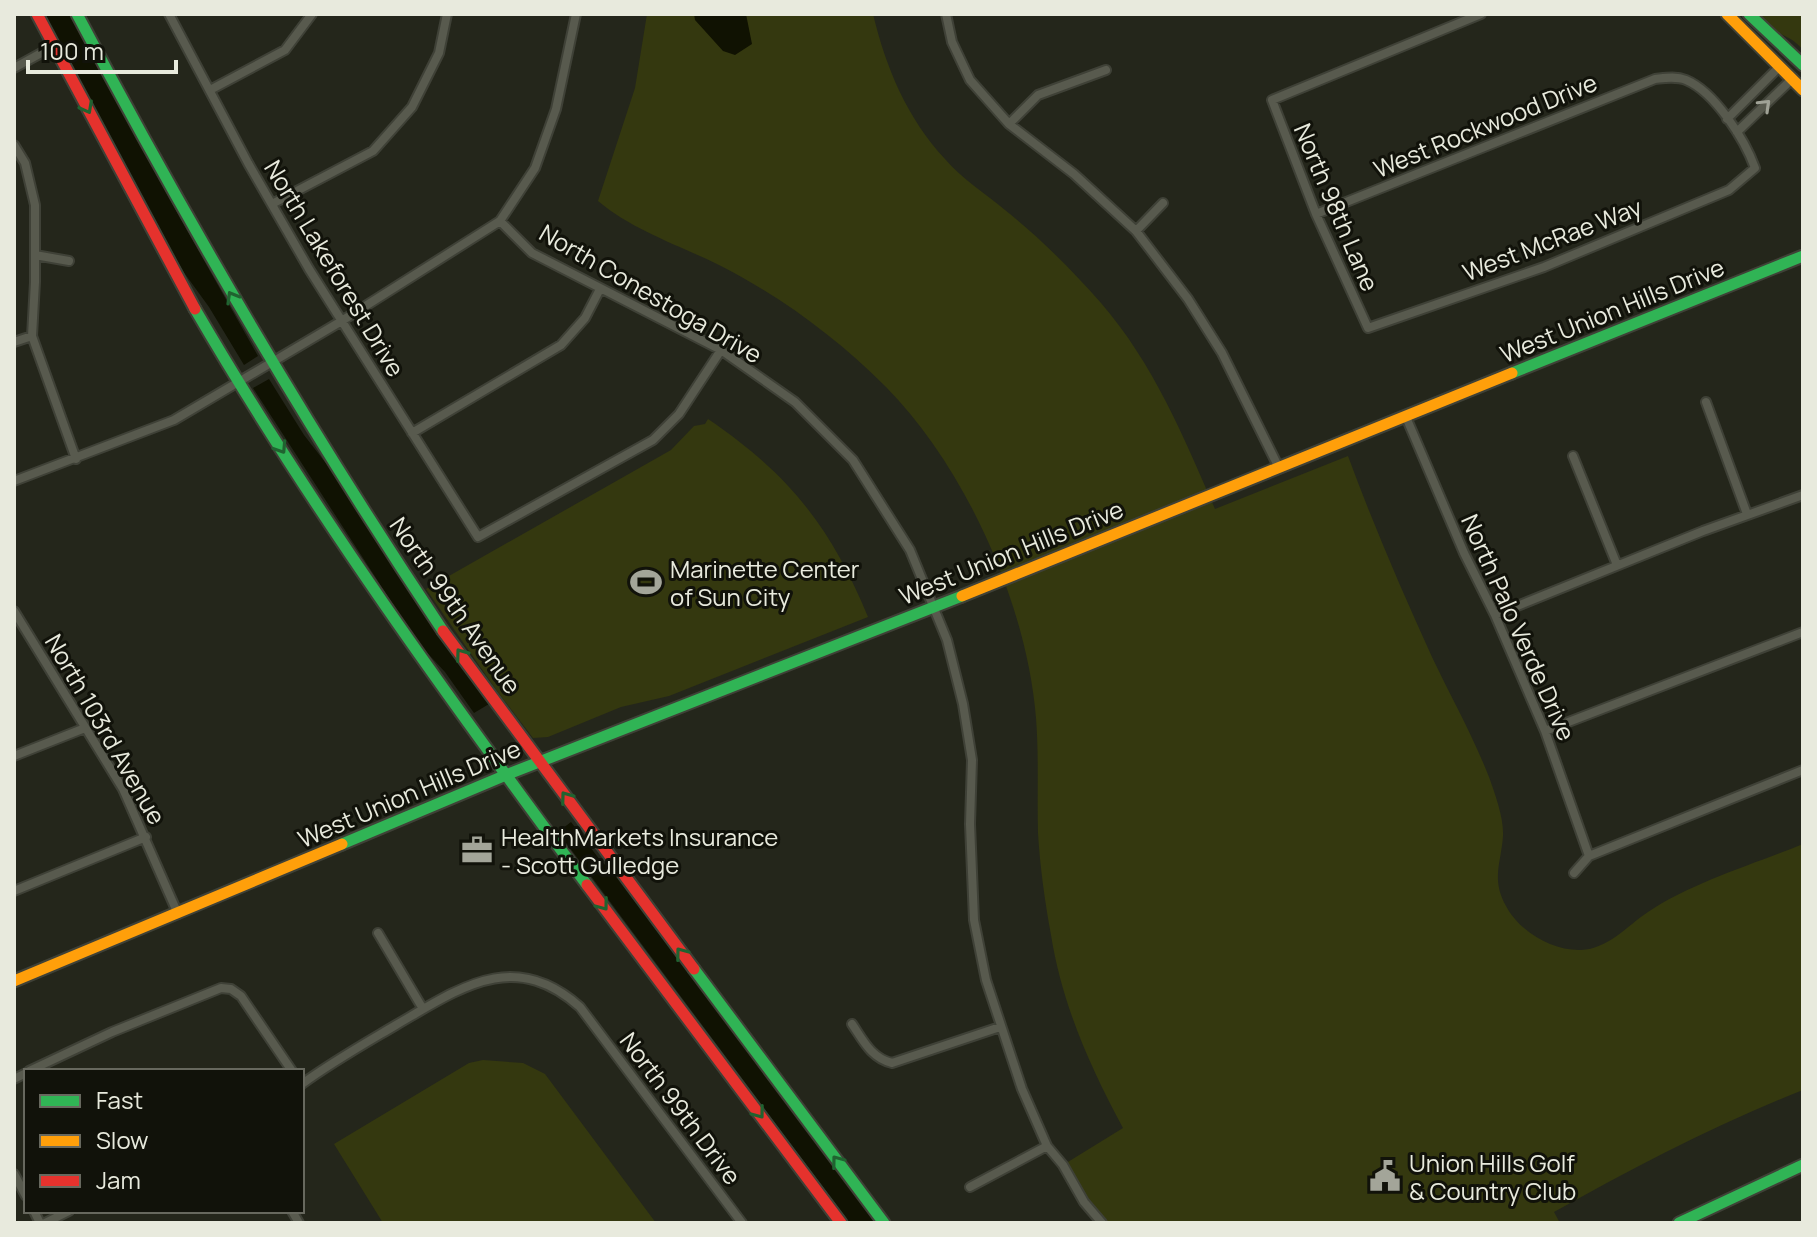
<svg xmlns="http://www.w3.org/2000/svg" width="1817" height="1237" viewBox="0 0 1817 1237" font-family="Manrope,sans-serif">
<rect width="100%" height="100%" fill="#24261b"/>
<path fill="#34380f" d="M647 14H873C886 68 907 118 945 159 962 179 985 193 1005 210 1040 238 1071 269 1101 303 1153 363 1184 437 1215 509L1348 456C1373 524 1402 591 1432 657 1451 697 1473 736 1489 777 1495 794 1504 818 1503 836 1501 864 1491 879 1506 906 1519 931 1552 951 1581 950 1608 949 1627 926 1648 912 1691 883 1754 864 1803 844V1090C1717 1124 1635 1167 1554 1212L1560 1223H1102L1063 1165 1123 1128C1090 1067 1062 1004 1051 935 1045 902 1040 867 1038 833 1037 795 1039 757 1036 718 1027 605 966 468 886 387 837 338 783 298 721 266 679 245 634 231 598 201L635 88Z
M1742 14H1803V50C1787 30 1760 31 1742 14Z
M708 419C789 474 831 527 868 617L669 696 621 707 548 737 533 738 497 691 426 589 671 450 694 426 705 424Z
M483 1060 523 1063 545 1074 656 1223H383L334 1144 469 1063Z"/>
<path fill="#101202" d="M45 14H70L180 218 258 356 244 365 209 307 185 274 154 222Z
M694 14H746L752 44 735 55 723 51 695 20Z
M269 379 304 435 328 466 489 704 474 713 445 672 418 643 253 388Z
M571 822 600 860 624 883 878 1223H850L558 832Z"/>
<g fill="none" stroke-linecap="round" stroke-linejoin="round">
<defs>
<path id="street" d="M169 14 248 163 309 269 478 537 653 440 679 414 721 350
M946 14 952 42 970 80 1009 124 1074 174 1136 231 1188 299 1222 353 1279 468
M14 68 54 46
M210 90 285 50 312 14
M1727 119 1780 66
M1009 124 1038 95 1106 70
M1737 132 1793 78
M14 145 25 163 35 205V282L32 336 76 459
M272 204 373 151 412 107 439 53 447 14
M1316 214 1655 79C1665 78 1676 76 1686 80 1715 92 1745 140 1755 168L1729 190 1544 267 1368 328 1316 214 1272 100 1481 14
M500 221 532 253 721 350 795 402 853 460 910 550 947 640 963 704 972 760 970 824 974 920 986 980 1022 1089 1047 1146 1063 1165 1084 1202 1102 1223
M1136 231 1163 203
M35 255 69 261
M14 342 32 336
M1706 402 1747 514
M1406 417 1464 553 1495 615 1545 731 1589 856
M412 433 561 345 585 318 600 289
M1573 456 1617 565
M14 481 174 420 340 322 500 221 535 168 556 109 576 14
M14 611 123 789 178 914
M1495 615 1703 531 1803 495
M1545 731 1803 632
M14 756 85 728
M1574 873 1589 856 1803 770
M14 891 146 837
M378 933 423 1009
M852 1024C863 1040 871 1058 892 1063L1000 1027
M29 1071 112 1032 221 988 231 989 241 996 292 1071
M14 1079 26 1073
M302 1084C332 1062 364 1044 396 1025 460 988 514 948 580 1007L742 1223
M14 1174 26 1196
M970 1187 1047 1146
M34 1211 40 1223
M292 1211 299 1223
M45 1223 69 1211"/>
<path id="fast" d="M77 14C189 226 310 432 443 631
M1749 14 1803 65
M195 309C312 510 449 699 587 885
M1512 373 1803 256
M342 844 506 775 962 596
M694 969 884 1223
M1679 1223 1803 1165"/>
<path id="slow" d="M1727 14 1803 90
M962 596 1512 373
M14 981 342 844"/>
<path id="jam" d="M37 14 195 309
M443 631 694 969
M587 885 841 1223"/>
</defs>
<use href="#street" stroke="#3f4137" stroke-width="12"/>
<use href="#fast" stroke="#3f4137" stroke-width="15"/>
<use href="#slow" stroke="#3f4137" stroke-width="15"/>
<use href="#jam" stroke="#3f4137" stroke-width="15"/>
<use href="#street" stroke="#585a4e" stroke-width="8"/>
<use href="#fast" stroke="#30b455" stroke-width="11"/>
<use href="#slow" stroke="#ff9f0a" stroke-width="11"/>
<use href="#jam" stroke="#e5322d" stroke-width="11"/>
</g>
<defs><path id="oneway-chevron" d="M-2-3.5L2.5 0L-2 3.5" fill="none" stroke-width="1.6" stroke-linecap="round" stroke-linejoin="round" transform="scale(2)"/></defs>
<use stroke="#a0a296" href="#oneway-chevron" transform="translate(1765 105) rotate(-44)"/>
<g stroke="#206330">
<use href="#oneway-chevron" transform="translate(87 108) rotate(62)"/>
<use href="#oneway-chevron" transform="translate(232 297) rotate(-120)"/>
<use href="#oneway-chevron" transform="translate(281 448) rotate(57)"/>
<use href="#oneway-chevron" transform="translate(461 654) rotate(-126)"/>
<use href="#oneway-chevron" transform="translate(566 797) rotate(-126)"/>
<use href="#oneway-chevron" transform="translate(603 905) rotate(53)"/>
<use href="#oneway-chevron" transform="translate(681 953) rotate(-127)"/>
<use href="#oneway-chevron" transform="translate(759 1113) rotate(53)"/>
<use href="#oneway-chevron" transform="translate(837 1161) rotate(-127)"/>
</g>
<defs>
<symbol id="stadium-bare" viewBox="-9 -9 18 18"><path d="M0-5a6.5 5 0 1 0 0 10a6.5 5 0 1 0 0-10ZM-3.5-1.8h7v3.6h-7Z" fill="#a3a599" stroke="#11120a" stroke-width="2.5" paint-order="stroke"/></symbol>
<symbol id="office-bare" viewBox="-9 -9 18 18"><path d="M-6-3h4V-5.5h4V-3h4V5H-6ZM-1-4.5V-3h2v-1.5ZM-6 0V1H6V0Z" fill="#a3a599" stroke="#11120a" stroke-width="2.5" paint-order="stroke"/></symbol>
<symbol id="civic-bare" viewBox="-9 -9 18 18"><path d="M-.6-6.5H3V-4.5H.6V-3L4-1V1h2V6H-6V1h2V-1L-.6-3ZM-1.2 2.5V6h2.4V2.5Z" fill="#a3a599" stroke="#11120a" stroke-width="2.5" paint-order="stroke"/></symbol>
</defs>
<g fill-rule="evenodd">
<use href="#stadium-bare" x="624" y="560" width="44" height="44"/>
<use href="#office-bare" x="455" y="828" width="44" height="44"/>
<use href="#civic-bare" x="1363" y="1154" width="44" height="44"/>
</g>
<g text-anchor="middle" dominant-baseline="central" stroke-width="6" stroke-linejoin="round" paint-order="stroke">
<g font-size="24" fill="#e8eadd" stroke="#11120a">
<text transform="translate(1485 125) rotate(-22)">West Rockwood Drive</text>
<text transform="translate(1337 207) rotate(67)">North 98th Lane</text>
<text transform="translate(1552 239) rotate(-21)">West McRae Way</text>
<text transform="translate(335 268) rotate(59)">North Lakeforest Drive</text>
<text transform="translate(651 293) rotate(30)">North Conestoga Drive</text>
<text transform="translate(1612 310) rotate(-22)">West Union Hills Drive</text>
<text transform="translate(1011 552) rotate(-22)">West Union Hills Drive</text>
<text transform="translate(456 605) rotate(55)">North 99th Avenue</text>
<text transform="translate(1519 627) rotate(66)">North Palo Verde Drive</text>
<text transform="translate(106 729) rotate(60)">North 103rd Avenue</text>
<text transform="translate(409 793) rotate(-23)">West Union Hills Drive</text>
<text transform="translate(681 1108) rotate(53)">North 99th Drive</text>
</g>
<g font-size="24" fill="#e8eadd" stroke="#11120a" text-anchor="start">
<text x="670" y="568">Marinette Center<tspan x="670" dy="28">of Sun City</tspan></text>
<text x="501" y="836">HealthMarkets Insurance<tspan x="501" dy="28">- Scott Gulledge</tspan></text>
<text x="1409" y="1162">Union Hills Golf<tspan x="1409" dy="28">&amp; Country Club</tspan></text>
</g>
</g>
<rect width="1817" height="1237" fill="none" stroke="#e8eadd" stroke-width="32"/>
<rect x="24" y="1069" width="280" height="144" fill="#11120a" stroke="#67685e" stroke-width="2"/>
<rect x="40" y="1095" width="40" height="12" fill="#30b455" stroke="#67685e" stroke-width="2"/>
<text x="96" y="1109" font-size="24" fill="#e8eadd">Fast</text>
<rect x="40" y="1135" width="40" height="12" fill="#ff9f0a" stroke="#67685e" stroke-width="2"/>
<text x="96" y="1149" font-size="24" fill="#e8eadd">Slow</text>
<rect x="40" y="1175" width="40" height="12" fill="#e5322d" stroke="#67685e" stroke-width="2"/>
<text x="96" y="1189" font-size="24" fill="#e8eadd">Jam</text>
<path d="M28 60v12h148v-12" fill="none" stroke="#e8eadd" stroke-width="4"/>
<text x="40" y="60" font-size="24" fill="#e8eadd" stroke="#11120a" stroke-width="6" paint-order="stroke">100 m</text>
</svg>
